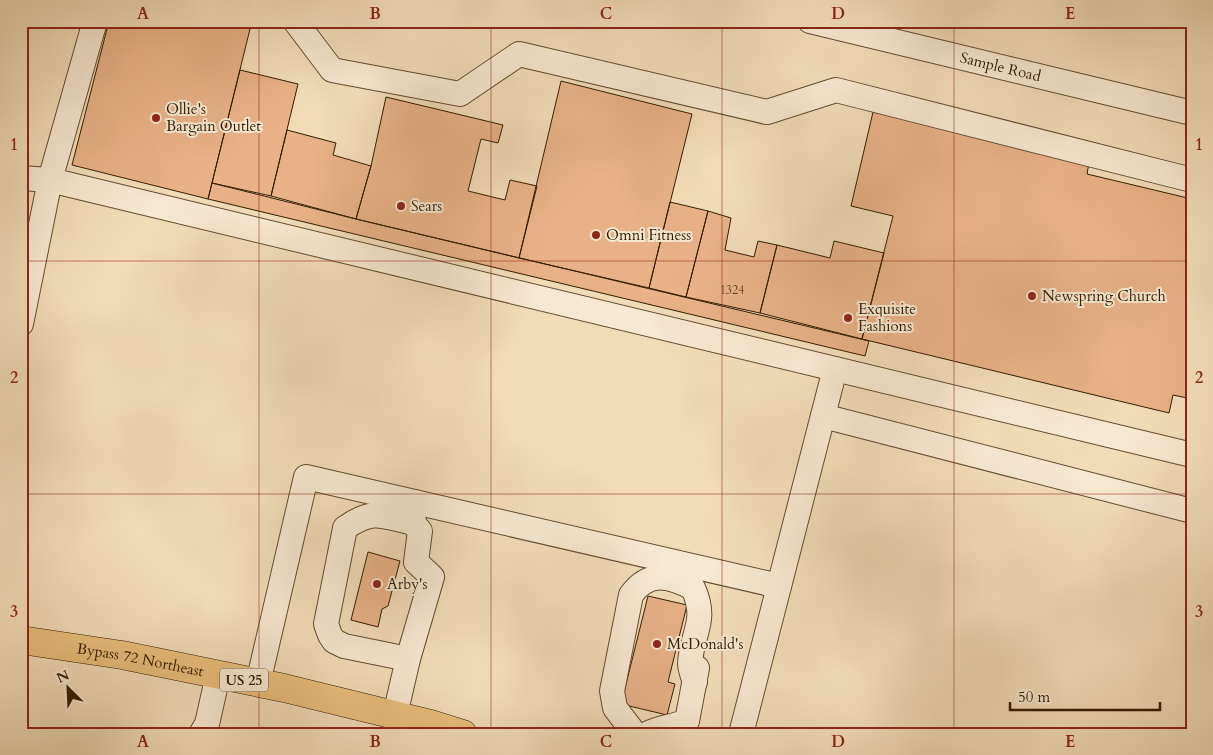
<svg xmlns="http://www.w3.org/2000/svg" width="1213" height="755" viewBox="0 0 1213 755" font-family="Cardo,serif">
<rect width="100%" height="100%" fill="#f2dcb8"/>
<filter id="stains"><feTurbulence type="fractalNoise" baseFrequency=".004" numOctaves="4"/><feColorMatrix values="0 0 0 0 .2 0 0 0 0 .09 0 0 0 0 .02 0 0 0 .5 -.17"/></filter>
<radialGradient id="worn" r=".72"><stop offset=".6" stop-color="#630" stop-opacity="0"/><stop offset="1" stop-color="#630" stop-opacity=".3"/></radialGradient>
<path fill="#e8b187" stroke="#331c00" d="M109 21H218L250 29 208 199 72 165Z
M240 70 298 84 271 196 212 183Z
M561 81 692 114 649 288 519 258Z
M386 97 503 125 498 143 481 139 468 191 505 200 510 180 537 186 519 258 356 219 371 166Z
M873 112 1089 163 1087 174 1192 199V399L1173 395 1169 413 862 339 893 216 851 206Z
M287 130 336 143 333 155 371 166 356 219 271 196Z
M212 183 356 219 869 341 865 356 208 199Z
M670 202 708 211 686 297 649 288Z
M708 211 731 218 725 250 754 257 758 241 777 245 760 313 686 297Z
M834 241 884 253 862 339 760 313 777 245 830 258Z
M368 552 400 561 388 606 382 609 378 627 351 620Z
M648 596 687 605 668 682 675 684 667 715 621 704Z"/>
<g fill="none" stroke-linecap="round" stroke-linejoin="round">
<defs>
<g id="minor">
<path d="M295 21 332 70 460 94 519 54 767 112 836 90 1192 180"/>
<path id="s1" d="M810 21 1192 113"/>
<path d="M21 178 50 180 1192 455"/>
<path d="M21 324 50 180 95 21"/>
<path d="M823 416 1192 511"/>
<path d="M408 659 432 577 416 562 420 531 413 523"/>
<path d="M258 683 306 477 779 586"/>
<path d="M395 715 408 659 344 646 334 641 330 635 326 624 345 528C373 508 382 516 413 523L415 502"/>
<path d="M201 734 207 724 218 675"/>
<path d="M635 734 615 708 612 691 631 595C649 570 669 576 693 588 708 621 692 632 690 663 690 669 693 677 695 682"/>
<path d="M647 734C658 727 674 727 687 721L697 668"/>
<path d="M741 734 835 369"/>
</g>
<g id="highway">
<path id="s2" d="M21 640 122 655 284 688 431 724 463 734"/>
</g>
</defs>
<use href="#minor" stroke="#634c2e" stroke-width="26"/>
<use href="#highway" stroke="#331c00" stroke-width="29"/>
<use href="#minor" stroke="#f7e8d1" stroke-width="24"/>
<use href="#highway" stroke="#e9be7c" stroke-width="28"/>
</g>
<path fill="none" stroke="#8f2418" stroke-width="1" stroke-opacity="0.55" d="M259 21V734M491 21V734M722 21V734M954 21V734M21 261H1192M21 494H1192"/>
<g fill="#8f2418" stroke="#f7e8d1" stroke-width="2">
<circle cx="156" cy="118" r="5"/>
<circle cx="401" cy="206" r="5"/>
<circle cx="596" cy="235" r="5"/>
<circle cx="1032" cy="296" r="5"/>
<circle cx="848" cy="318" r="5"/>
<circle cx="377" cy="584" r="5"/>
<circle cx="657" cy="644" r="5"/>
</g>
<g text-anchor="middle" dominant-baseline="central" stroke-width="4" stroke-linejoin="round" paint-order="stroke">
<g font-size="12" fill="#604122">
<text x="732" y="290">1324</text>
</g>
<rect fill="#f7e8d1" stroke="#6e593f" stroke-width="1" x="220" y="668.5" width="48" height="23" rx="4"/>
<g font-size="14" font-weight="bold" fill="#331c00">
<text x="244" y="680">US 25</text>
</g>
<g font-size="15" fill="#331c00" stroke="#f7e8d1">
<text stroke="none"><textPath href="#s1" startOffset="196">Sample Road</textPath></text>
<text stroke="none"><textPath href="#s2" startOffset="121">Bypass 72 Northeast</textPath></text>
</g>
<g font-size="15" fill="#331c00" stroke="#f7e8d1" text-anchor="start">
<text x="166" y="109">Ollie's<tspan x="166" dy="17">Bargain Outlet</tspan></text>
<text x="411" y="206">Sears</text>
<text x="606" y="235">Omni Fitness</text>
<text x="1042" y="296">Newspring Church</text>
<text x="858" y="309">Exquisite<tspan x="858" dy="17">Fashions</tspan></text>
<text x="387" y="584">Arby's</text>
<text x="667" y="644">McDonald's</text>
</g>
</g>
<rect width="1213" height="755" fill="none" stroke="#f2dcb8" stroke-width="55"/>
<g transform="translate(68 688) rotate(336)" stroke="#f7e8d1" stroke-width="4" paint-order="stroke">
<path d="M0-4L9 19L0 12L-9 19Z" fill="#331c00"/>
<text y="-8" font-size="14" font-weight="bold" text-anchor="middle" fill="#331c00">N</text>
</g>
<path d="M1010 702v8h150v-8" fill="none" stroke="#331c00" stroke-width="2.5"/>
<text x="1018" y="702" font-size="15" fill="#331c00" stroke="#f7e8d1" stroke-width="4" paint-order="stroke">50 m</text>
<rect x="28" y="28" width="1158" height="700" fill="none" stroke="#8f2418" stroke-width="2"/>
<g font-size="16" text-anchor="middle" font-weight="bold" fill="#8f2418">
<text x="143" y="19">A</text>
<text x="375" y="19">B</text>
<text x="606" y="19">C</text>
<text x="838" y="19">D</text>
<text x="1070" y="19">E</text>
<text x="14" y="150">1</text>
<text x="1199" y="150">1</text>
<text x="14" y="383">2</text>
<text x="1199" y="383">2</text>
<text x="14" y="617">3</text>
<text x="1199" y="617">3</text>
<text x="143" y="747">A</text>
<text x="375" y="747">B</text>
<text x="606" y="747">C</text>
<text x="838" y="747">D</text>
<text x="1070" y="747">E</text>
</g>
<rect width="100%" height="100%" filter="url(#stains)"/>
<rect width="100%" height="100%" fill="url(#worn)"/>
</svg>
